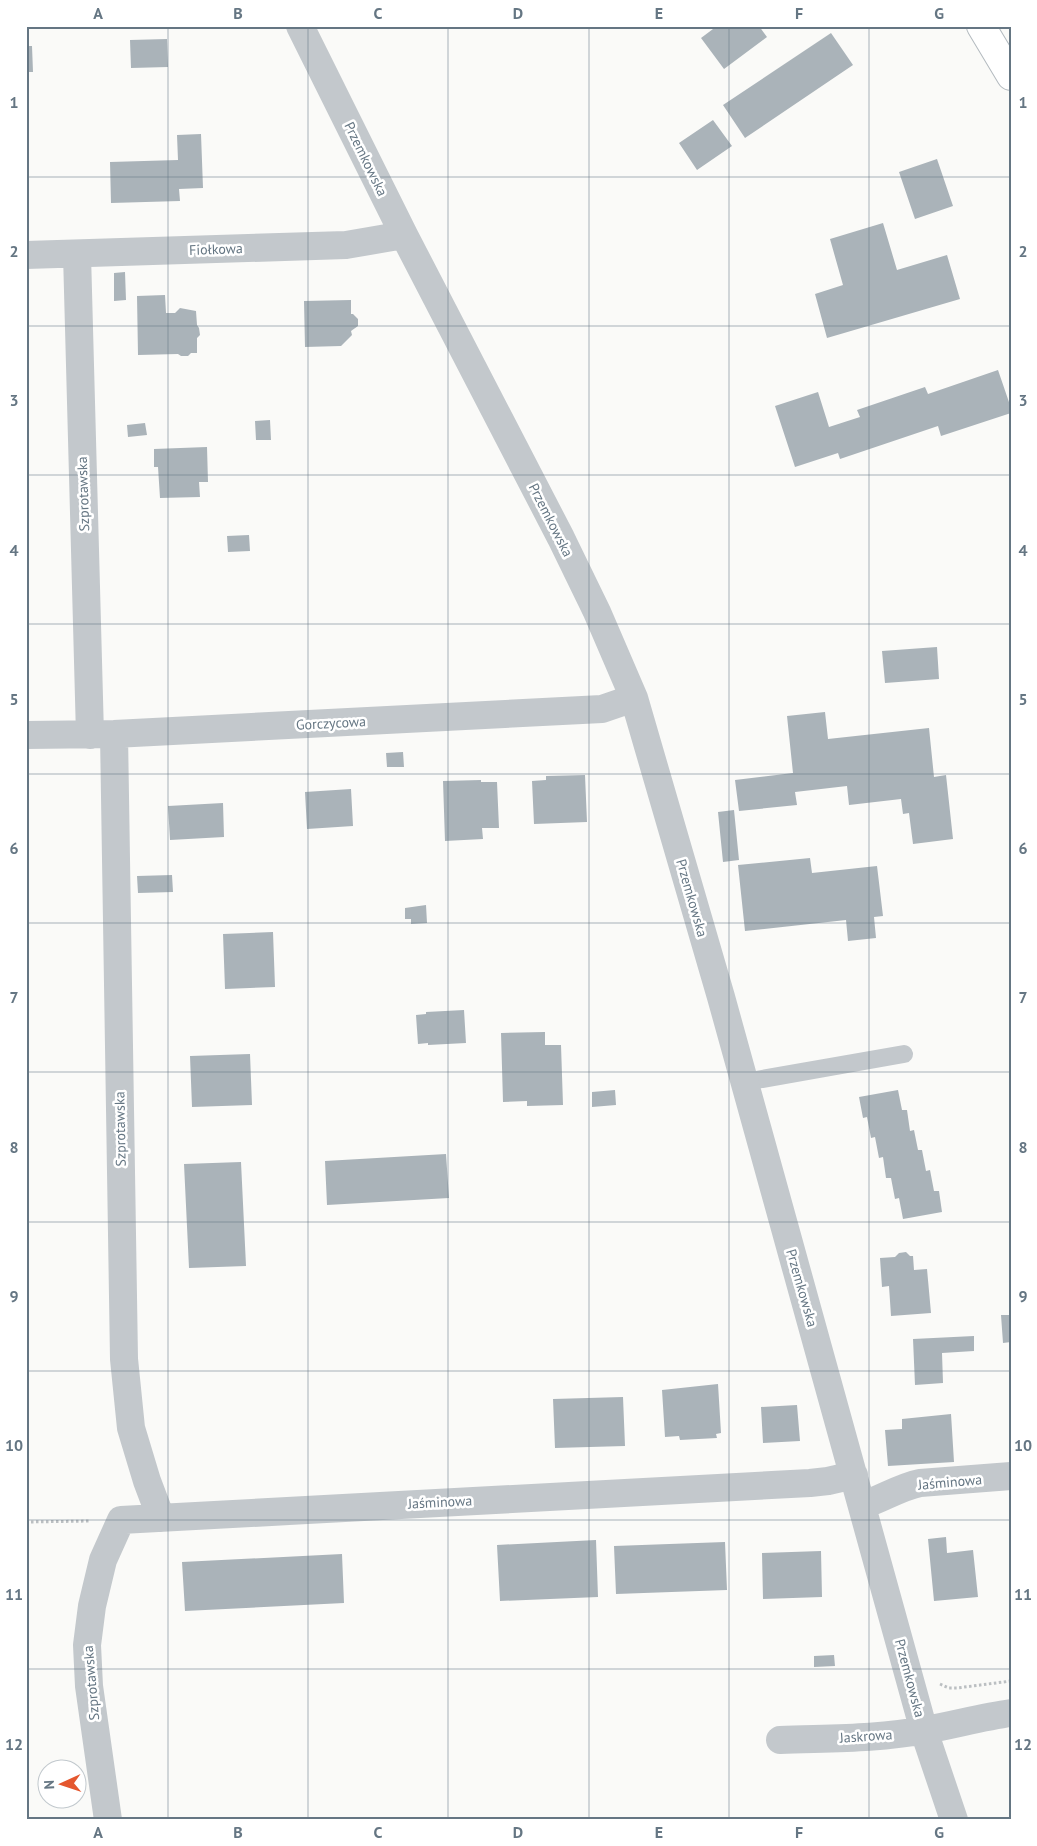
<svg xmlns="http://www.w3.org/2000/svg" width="1037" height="1846" viewBox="0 0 1037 1846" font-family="'PT Sans',sans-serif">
<rect width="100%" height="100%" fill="#fafaf8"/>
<path fill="#aab3b9" d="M717 26H759L767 37 724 69 701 38Z
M831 33 853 65 745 138 723 105Z
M167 39 168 67 131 68 130 40Z
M26 46H32L33 72H26Z
M713 120 732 146 697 170 679 143Z
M201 134 203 188 179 189 180 201 111 203 110 162 178 160 177 135Z
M937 159 953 206 915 219 899 172Z
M883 223 897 270 947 255 960 299 827 338 815 294 843 285 830 239Z
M125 272 126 300 114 301V273Z
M165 295 166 313H175L180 308 196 311 197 325 199 328 200 335 197 338V353H191L188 356H181L178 354 138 355 137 296Z
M351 300V314H353L358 319V326L351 331 352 335 341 346 305 347 304 301Z
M998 370 1011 408V413L941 436 938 426 840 459 838 453 795 467 775 406 818 392 829 427 860 417 857 410 925 387 928 394Z
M270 420 271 440H256L255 421Z
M145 423 147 435 128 437 127 425Z
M207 447 208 482H199L200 497 160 498 158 467H154V449Z
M249 535 250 551 228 552 227 536Z
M937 647 939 679 885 683 882 651Z
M825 712 828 739 929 728 934 777 946 775 953 839 913 844 909 813 903 814 901 799 849 805 847 786 795 792 797 805 739 811 735 780 793 773 787 716Z
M403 752 404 767H387L386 753Z
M585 775 587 822 534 824 532 781 546 780V776Z
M481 780V782H497L499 828H482L483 839 445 841 443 781Z
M351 789 353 826 307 829 305 792Z
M223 803 224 837 170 840 168 806Z
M734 810 739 860 723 862 718 812Z
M810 858 812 873 877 866 883 916 874 917 876 938 848 941 846 920 745 931 738 865Z
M172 875 173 892 138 893 137 876Z
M426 905 427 923 411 924V919H405V908Z
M273 932 275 987 225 989 223 934Z
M464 1010 466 1043 428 1045V1043L418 1044 416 1015 426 1014V1012Z
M545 1032V1045H561L563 1105 527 1106V1101L503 1102 501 1033Z
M250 1054 252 1105 192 1107 190 1056Z
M615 1090 616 1105 592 1107V1092Z
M898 1090 902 1110H907L910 1131 914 1130 918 1150H922L926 1171 930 1170 934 1191H939L942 1212 903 1219 899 1198 895 1199 891 1178H886L883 1157 879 1158 875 1137 871 1138 867 1117 863 1118 859 1097Z
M446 1154 449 1198 327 1205 325 1161Z
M241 1162 246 1266 189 1268 184 1164Z
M906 1252 910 1256H913L914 1270 927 1269 931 1313 891 1316 889 1286 882 1287 880 1258 895 1257 899 1253Z
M1001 1315H1011V1342L1003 1343Z
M974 1336V1351L942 1353 943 1383 915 1385 913 1339Z
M718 1384 721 1433 716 1434 717 1438 680 1440 679 1436 665 1437 662 1390Z
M623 1397 625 1446 555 1448 553 1399Z
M797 1405 800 1441 763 1443 761 1407Z
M951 1414 954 1462 888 1466 885 1430 902 1429V1419Z
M946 1537 947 1553 973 1550 978 1597 934 1601 928 1539Z
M596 1540 598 1597 500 1601 497 1545Z
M725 1542 727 1590 616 1594 614 1546Z
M821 1551 822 1597 763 1599 762 1553Z
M342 1554 344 1603 185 1611 182 1562Z
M834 1655 835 1666 814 1667V1656Z"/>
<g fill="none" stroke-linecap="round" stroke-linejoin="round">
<defs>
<path id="secondary" d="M981 26 1011 76"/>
</defs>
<use href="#secondary" stroke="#b3babf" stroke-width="30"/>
<path stroke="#bbbfc2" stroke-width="3" stroke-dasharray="2.5 2.5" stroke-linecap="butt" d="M26 1522 90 1521
M940 1684 949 1688H957L1011 1681"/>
<path stroke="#c3c8cc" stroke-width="18" d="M745 1082 904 1054"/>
<path stroke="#c3c8cc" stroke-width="28" d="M300 26 404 235 561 538 597 612 634 698 721 997 924 1731 954 1820
M77 254 90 735
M26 255 346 245 404 235
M114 734 124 1359 131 1428 147 1481 161 1518
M26 735 114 734 602 709 634 698
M863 1505C882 1499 900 1487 920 1483L1011 1476
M780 1740C828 1738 878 1739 925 1730 954 1725 982 1717 1011 1713
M108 1820 89 1686 87 1645 92 1606 103 1560 121 1520 810 1483 828 1481 854 1475"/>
<use href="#secondary" stroke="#fff" stroke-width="28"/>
</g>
<path fill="none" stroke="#657683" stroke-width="1" stroke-opacity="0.55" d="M168 26V1820M308 26V1820M448 26V1820M589 26V1820M729 26V1820M869 26V1820M26 177H1011M26 326H1011M26 475H1011M26 624H1011M26 774H1011M26 923H1011M26 1072H1011M26 1222H1011M26 1371H1011M26 1520H1011M26 1669H1011"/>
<g text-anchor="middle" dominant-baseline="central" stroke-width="5" stroke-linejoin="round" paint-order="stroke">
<g font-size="14" fill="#657683" stroke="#fff">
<text transform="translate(366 159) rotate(64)">Przemkowska</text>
<text transform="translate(216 249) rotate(-2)">Fiołkowa</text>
<text transform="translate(83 494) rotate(-92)">Szprotawska</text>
<text transform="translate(551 520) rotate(63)">Przemkowska</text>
<text transform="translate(331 723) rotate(-3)">Gorczycowa</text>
<text transform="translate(692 898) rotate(74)">Przemkowska</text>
<text transform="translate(120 1129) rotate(-91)">Szprotawska</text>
<text transform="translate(802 1288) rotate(74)">Przemkowska</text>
<text transform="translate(950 1482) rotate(-5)">Jaśminowa</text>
<text transform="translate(440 1502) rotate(-3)">Jaśminowa</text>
<text transform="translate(910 1678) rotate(75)">Przemkowska</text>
<text transform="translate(91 1683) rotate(-95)">Szprotawska</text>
<text transform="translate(866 1736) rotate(-4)">Jaskrowa</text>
</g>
</g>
<rect width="1037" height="1846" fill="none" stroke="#ffffff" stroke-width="55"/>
<g transform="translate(62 1784) rotate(267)"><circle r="24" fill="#ffffff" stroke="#c1c8cd"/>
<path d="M0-4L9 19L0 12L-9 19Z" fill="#e4572e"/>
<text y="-8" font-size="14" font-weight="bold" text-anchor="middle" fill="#657683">N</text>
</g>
<rect x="28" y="28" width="982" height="1790" fill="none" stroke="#657683" stroke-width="2"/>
<g font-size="16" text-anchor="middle" font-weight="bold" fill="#657683">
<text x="98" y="19">A</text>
<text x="238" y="19">B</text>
<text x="378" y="19">C</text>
<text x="518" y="19">D</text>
<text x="659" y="19">E</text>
<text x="799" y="19">F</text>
<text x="939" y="19">G</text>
<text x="14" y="108">1</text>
<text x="1023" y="108">1</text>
<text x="14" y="257">2</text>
<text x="1023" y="257">2</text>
<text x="14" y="406">3</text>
<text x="1023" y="406">3</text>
<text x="14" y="556">4</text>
<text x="1023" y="556">4</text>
<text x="14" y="705">5</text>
<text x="1023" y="705">5</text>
<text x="14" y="854">6</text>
<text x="1023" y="854">6</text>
<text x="14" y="1003">7</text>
<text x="1023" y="1003">7</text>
<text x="14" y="1153">8</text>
<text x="1023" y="1153">8</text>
<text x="14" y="1302">9</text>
<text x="1023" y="1302">9</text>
<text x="14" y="1451">10</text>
<text x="1023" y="1451">10</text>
<text x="14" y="1600">11</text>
<text x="1023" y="1600">11</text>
<text x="14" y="1750">12</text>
<text x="1023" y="1750">12</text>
<text x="98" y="1838">A</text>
<text x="238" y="1838">B</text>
<text x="378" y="1838">C</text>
<text x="518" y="1838">D</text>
<text x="659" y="1838">E</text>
<text x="799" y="1838">F</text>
<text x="939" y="1838">G</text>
</g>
</svg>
